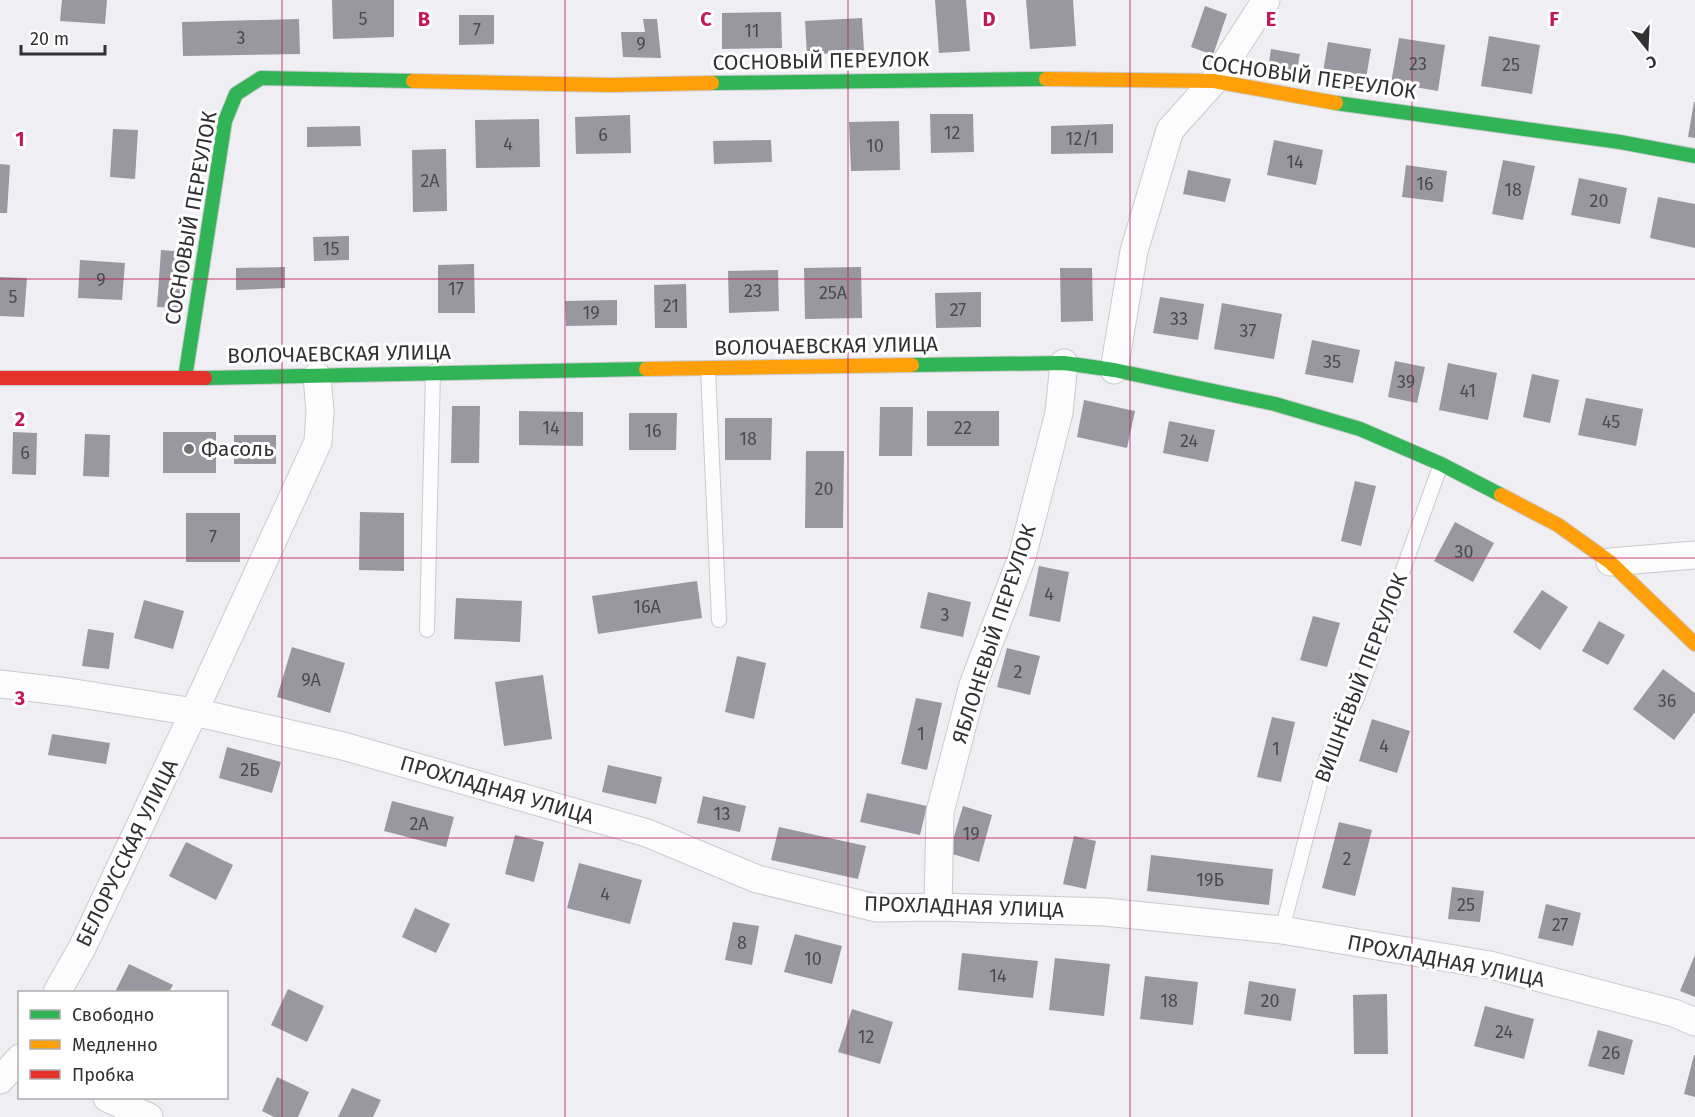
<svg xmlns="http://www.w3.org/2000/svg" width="1695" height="1117" viewBox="0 0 1695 1117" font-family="'Fira Sans',sans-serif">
<rect width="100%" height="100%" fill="#eeeef3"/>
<path fill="#9998a1" d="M62 0H107L105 24 60 21Z
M332 0H394V37L333 39Z
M935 0H966L970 51 939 53Z
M1026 0H1073L1076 46 1030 49Z
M1205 6 1227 14 1213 55 1191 47Z
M781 12 782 48 722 49V13Z
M459 15H494V44L459 45Z
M862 18 864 51 807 55 805 21Z
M299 19 300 54 183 56 182 22Z
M643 19H657L661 58 623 57 621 32H645Z
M1489 36 1540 45 1532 94 1481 86Z
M1399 38 1445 45 1438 91 1391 83Z
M1328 42 1371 49 1364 90 1321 84Z
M1271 49 1300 54 1295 81 1267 77Z
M1694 102H1695V138L1688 137Z
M930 114H973L974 152 931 153Z
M630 115 631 153 576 154 575 117Z
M539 119 540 167 476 168 475 120Z
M899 121 900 170 851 171 849 122Z
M1113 124V153L1051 154V126Z
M360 126 361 146 307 147V127Z
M113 129 138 130 135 179 110 177Z
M771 140 772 162 714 164 713 141Z
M1274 140 1323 150 1316 185 1267 175Z
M446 149 447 211 413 212 412 150Z
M1503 160 1535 166 1523 220 1492 214Z
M0 164 10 165 7 213H0Z
M1406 165 1447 171 1443 202 1402 197Z
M1188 170 1231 179 1225 202 1183 194Z
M1579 178 1627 188 1620 224 1571 215Z
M1658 197 1695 204V248L1650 238Z
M349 236V260L314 261 313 237Z
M161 250 186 252 182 308 157 307Z
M80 260 125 263 122 300 78 298Z
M474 264 475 313H438V265Z
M285 267V288L236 290V268Z
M861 267 862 318 805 319 804 268Z
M1060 268H1092L1093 321 1061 322Z
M778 270 779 311 729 313 728 271Z
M0 277 27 278 24 317 0 316Z
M686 284 687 328H655L654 285Z
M981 292V327L936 328 935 293Z
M1160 297 1204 304 1198 340 1153 333Z
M617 300V325L566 326 565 301Z
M1222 303 1282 314 1274 359 1214 349Z
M1312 340 1360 350 1353 383 1305 374Z
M1395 361 1425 367 1417 403 1388 397Z
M1448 363 1497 373 1488 420 1439 410Z
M1532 374 1559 380 1550 423 1523 417Z
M1586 398 1643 409 1636 446 1578 435Z
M1084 400 1135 411 1127 448 1077 437Z
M452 406H480L479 463H451Z
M880 407H913L912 456H879Z
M519 411 583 412V446L519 445Z
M927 411H999V446H927Z
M629 413H677L676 450H629Z
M725 418H772L771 460H725Z
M1169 421 1215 430 1208 462 1163 453Z
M13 432 37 433 36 475 12 474Z
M163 432H216V473H163Z
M85 434 110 435 109 477 83 476Z
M234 435H276V464H234Z
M806 451H844L843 528H805Z
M1355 481 1376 486 1361 546 1341 541Z
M360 512 404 513V571L359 570Z
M186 513H240V562H186Z
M1455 522 1494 543 1473 582 1434 561Z
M1039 566 1069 572 1060 622 1029 616Z
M697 581 702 618 598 634 592 596Z
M1542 590 1568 607 1540 650 1513 632Z
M928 592 971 602 963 637 920 628Z
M456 598 522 601 520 642 454 639Z
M144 600 184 611 173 649 134 638Z
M1313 616 1340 623 1327 667 1300 660Z
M1599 621 1625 635 1608 665 1582 651Z
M88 629 114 633 109 669 82 666Z
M292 647 345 663 330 713 277 697Z
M1007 648 1040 656 1030 695 997 687Z
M737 656 766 663 754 719 725 712Z
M1663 669 1695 693V712L1674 740 1633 709Z
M543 675 552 739 504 746 495 682Z
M916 698 942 703 927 770 901 764Z
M1272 717 1295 722 1281 782 1257 777Z
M1372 719 1410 731 1397 773 1359 761Z
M52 734 110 743 106 764 48 755Z
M227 747 281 762 272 793 219 778Z
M608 765 662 777 656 804 602 792Z
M867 793 927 806 920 835 860 822Z
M703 796 746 806 740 832 697 823Z
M392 801 454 817 446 847 384 831Z
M963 806 992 815 979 862 949 853Z
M1339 822 1372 830 1355 896 1322 888Z
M779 827 866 846 858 879 771 860Z
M515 835 544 842 534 882 505 874Z
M1074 836 1096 841 1086 889 1063 884Z
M186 842 233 865 216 900 169 876Z
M1151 855 1273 869 1269 905 1147 891Z
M579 863 642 880 630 924 567 908Z
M1452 887 1484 891 1480 922 1448 919Z
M1546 904 1581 913 1573 946 1538 938Z
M415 908 450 924 436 953 402 937Z
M733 922 759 926 752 965 725 960Z
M795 934 842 946 832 984 784 972Z
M962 953 1038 961 1033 998 958 990Z
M1695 955V997L1680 991Z
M1055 958 1110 964 1104 1016 1049 1010Z
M129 964 173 985 169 992H115Z
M1145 976 1198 982 1193 1025 1140 1019Z
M1249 981 1296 989 1291 1021 1244 1014Z
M288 989 324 1006 307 1042 271 1025Z
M1387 994 1388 1054H1354L1353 995Z
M1485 1006 1534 1019 1524 1059 1474 1046Z
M852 1009 893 1022 880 1064 838 1052Z
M1598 1030 1633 1040 1624 1075 1588 1066Z
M1694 1055H1695V1097L1684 1094Z
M277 1077 309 1092 298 1117H274L262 1111Z
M352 1088 381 1100 373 1117H338Z"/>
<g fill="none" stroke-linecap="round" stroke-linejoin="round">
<defs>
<path id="lane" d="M708 369 719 620
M427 630 433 372
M1282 930 1327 757 1357 698 1441 464"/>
<path id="street" d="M1114 370 1134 251 1170 130 1214 81 1266 0
M1610 562 1695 555
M0 684 68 692 194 712 343 746 647 833 757 879 876 908 938 907 1105 912 1282 930 1490 965 1674 1013 1695 1022
M938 907 940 812 973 685 1022 557 1059 413 1064 363
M57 992 82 948 194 712 318 442 320 411 317 376
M0 1080 20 1058
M107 1098 149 1117"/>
<path id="fast" d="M712 83 1046 79
M1336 103 1620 142 1695 156
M912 365 1064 363 1114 370 1275 404 1360 429 1441 464 1501 495
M185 378 225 121 236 94 261 78 413 81
M205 378 646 369"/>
<path id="slow" d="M1046 79 1214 81 1336 103
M413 81 610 85 712 83
M646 369 912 365
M1501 495 1558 525 1610 562 1695 644"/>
<path id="jam" d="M0 378H205"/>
</defs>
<use href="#lane" stroke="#cbcbcf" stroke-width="16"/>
<use href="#street" stroke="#cbcbcf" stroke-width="29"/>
<use href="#fast" stroke="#cbcbcf" stroke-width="16"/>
<use href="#slow" stroke="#cbcbcf" stroke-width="16"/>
<use href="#jam" stroke="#cbcbcf" stroke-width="16"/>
<use href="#lane" stroke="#fcfcfd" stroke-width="14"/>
<use href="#street" stroke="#fcfcfd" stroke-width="27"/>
<use href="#fast" stroke="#30b455" stroke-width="14"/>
<use href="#slow" stroke="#ff9f0a" stroke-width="14"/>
<use href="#jam" stroke="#e5322d" stroke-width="14"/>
</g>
<path fill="none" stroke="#c2185b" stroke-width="1.5" stroke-opacity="0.55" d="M282 0V1117M565 0V1117M848 0V1117M1130 0V1117M1412 0V1117M0 279H1695M0 558H1695M0 838H1695"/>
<circle fill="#737377" stroke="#fff" stroke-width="2" cx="189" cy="449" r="6"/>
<g text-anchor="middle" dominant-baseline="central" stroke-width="6" stroke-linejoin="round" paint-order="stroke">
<g font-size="18" fill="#4b4b4f">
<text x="363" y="19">5</text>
<text x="477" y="30">7</text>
<text x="752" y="31">11</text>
<text x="241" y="38">3</text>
<text x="641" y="44">9</text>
<text x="1418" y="64">23</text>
<text x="1511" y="65">25</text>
<text x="952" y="133">12</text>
<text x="603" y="135">6</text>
<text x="1082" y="139">12/1</text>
<text x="508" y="144">4</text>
<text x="875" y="146">10</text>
<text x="1295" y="162">14</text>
<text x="430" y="181">2А</text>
<text x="1425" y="184">16</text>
<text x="1513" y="190">18</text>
<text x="1599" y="201">20</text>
<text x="331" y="249">15</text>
<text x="101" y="280">9</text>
<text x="456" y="289">17</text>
<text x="753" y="291">23</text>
<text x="833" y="293">25А</text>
<text x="13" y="297">5</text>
<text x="671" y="306">21</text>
<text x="958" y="310">27</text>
<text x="591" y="313">19</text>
<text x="1179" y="319">33</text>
<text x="1248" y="331">37</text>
<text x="1332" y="362">35</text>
<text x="1406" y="382">39</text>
<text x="1468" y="391">41</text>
<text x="1611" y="422">45</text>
<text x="551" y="428">14</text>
<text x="963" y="428">22</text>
<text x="653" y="431">16</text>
<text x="748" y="439">18</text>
<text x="1189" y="441">24</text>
<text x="25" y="453">6</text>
<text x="824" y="489">20</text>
<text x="213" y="537">7</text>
<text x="1464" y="552">30</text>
<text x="1049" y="594">4</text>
<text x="647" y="607">16А</text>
<text x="945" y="615">3</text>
<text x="1018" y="672">2</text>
<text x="311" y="680">9А</text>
<text x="1667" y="701">36</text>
<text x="921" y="734">1</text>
<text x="1384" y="746">4</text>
<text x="1276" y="749">1</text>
<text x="250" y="770">2Б</text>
<text x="722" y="814">13</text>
<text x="419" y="824">2А</text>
<text x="971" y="834">19</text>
<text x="1347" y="859">2</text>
<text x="1210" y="880">19Б</text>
<text x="605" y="894">4</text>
<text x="1466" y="905">25</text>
<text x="1560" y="925">27</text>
<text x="742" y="943">8</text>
<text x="813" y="959">10</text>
<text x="998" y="976">14</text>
<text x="1169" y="1001">18</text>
<text x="1270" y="1001">20</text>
<text x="1504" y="1032">24</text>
<text x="866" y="1037">12</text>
<text x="1611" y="1053">26</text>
</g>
<g font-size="21" fill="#313134" stroke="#fff">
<text transform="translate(821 61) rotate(-1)">СОСНОВЫЙ ПЕРЕУЛОК</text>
<text transform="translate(1309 77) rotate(8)">СОСНОВЫЙ ПЕРЕУЛОК</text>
<text transform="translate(191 218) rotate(-80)">СОСНОВЫЙ ПЕРЕУЛОК</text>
<text transform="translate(826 346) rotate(-1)">ВОЛОЧАЕВСКАЯ УЛИЦА</text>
<text transform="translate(339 354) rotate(-1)">ВОЛОЧАЕВСКАЯ УЛИЦА</text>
<text transform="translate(994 634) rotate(-72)">ЯБЛОНЕВЫЙ ПЕРЕУЛОК</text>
<text transform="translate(1361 678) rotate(-69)">ВИШНЁВЫЙ ПЕРЕУЛОК</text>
<text transform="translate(497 790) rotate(16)">ПРОХЛАДНАЯ УЛИЦА</text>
<text transform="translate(127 853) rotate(-64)">БЕЛОРУССКАЯ УЛИЦА</text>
<text transform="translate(964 907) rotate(2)">ПРОХЛАДНАЯ УЛИЦА</text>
<text transform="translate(1446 961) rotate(11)">ПРОХЛАДНАЯ УЛИЦА</text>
</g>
<g font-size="21" fill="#313134" stroke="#fff" text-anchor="start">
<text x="201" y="449">Фасоль</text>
</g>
</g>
<g font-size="20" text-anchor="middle" font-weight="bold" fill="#c2185b" stroke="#fff" stroke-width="6" stroke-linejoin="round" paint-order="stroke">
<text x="424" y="26">B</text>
<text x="706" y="26">C</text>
<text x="989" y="26">D</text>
<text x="1271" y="26">E</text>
<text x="1554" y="26">F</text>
<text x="20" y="146">1</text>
<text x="20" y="426">2</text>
<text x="20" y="705">3</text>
</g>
<rect x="18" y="991" width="210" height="108" fill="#ffffff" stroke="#adadae" stroke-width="1.5"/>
<rect x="30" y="1010" width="30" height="9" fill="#30b455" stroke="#adadae" stroke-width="1.5"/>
<text x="72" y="1021" font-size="18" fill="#313134">Свободно</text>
<rect x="30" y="1040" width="30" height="9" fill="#ff9f0a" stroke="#adadae" stroke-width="1.5"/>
<text x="72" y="1051" font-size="18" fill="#313134">Медленно</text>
<rect x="30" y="1070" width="30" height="9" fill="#e5322d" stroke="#adadae" stroke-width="1.5"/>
<text x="72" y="1081" font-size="18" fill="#313134">Пробка</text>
<g transform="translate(1647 48) rotate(162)" stroke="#ffffff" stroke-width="4.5" paint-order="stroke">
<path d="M0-4.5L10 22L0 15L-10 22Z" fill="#313134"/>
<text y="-9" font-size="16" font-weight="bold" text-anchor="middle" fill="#313134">С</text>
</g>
<path d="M21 45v9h84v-9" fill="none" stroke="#313134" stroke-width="3"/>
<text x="30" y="45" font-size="18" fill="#313134" stroke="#ffffff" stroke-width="4.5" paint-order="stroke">20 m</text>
</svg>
